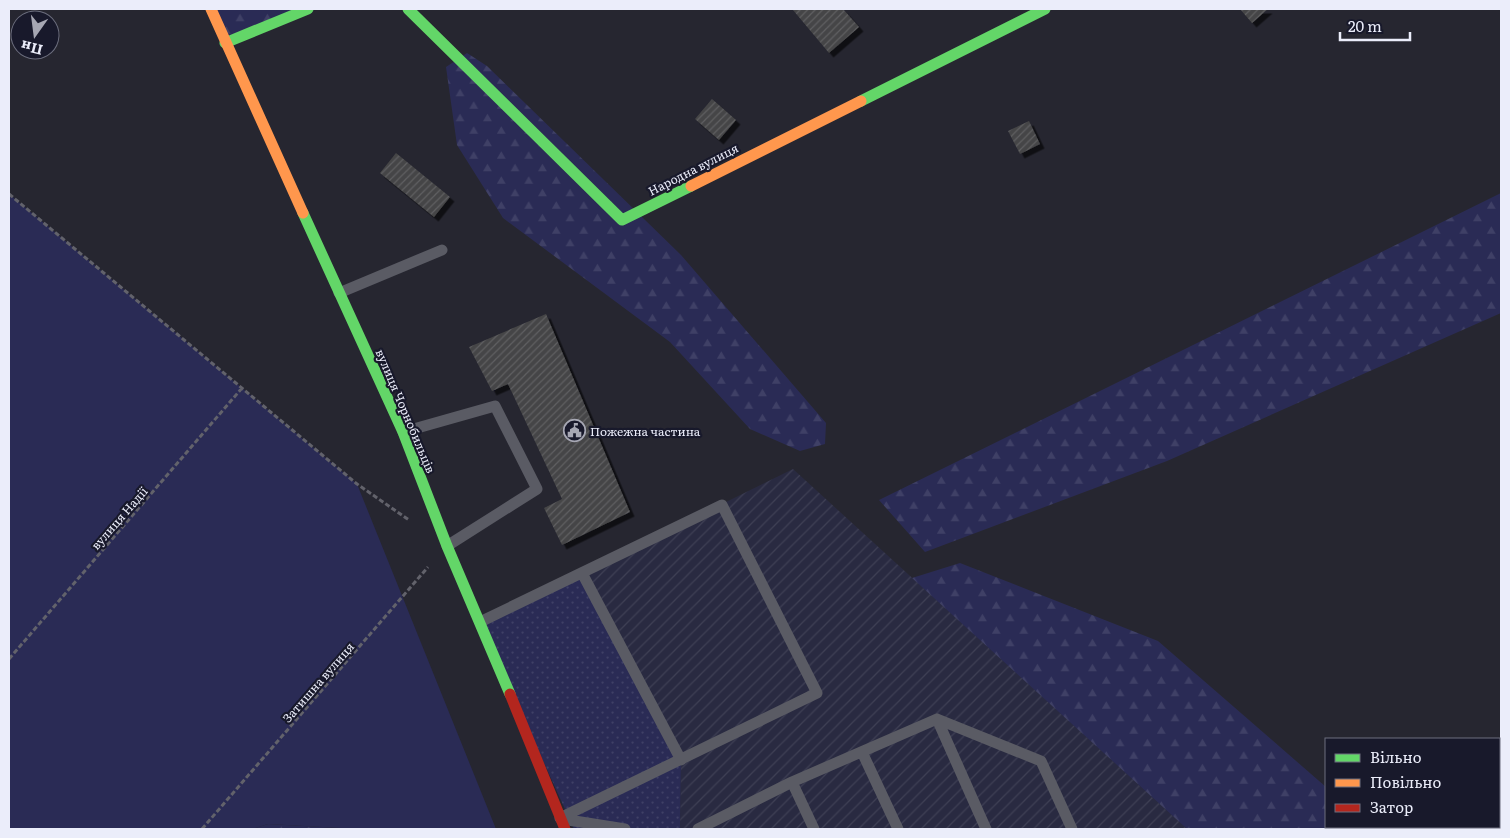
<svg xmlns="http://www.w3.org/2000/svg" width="1510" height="838" viewBox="0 0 1510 838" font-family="Literata,serif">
<defs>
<pattern id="industrial-furrows" width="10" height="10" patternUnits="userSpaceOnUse" patternTransform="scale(1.25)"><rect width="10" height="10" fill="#292a41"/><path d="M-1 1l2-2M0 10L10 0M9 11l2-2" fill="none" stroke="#3e3f54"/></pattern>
<pattern id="grass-dots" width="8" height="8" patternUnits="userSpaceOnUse" patternTransform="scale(1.25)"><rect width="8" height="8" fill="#2a2b55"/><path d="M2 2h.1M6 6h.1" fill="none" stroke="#3f4066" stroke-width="1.8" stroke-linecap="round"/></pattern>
<pattern id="forest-firs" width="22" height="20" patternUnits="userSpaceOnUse" patternTransform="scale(1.25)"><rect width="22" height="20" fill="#2a2b55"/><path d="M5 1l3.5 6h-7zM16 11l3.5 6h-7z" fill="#3f4066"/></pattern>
<pattern id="building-hatch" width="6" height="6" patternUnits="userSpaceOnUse" patternTransform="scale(1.25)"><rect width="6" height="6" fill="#454546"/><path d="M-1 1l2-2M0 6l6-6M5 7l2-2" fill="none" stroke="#606062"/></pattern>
<filter id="shadow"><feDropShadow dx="4.5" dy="4.5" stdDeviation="0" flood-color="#0009"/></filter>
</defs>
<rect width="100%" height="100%" fill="#262630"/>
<path fill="url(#industrial-furrows)" d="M793 469 1187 829H680L681 760 582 573Z"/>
<path fill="url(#grass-dots)" d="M582 573 681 760 680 829H574L480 622Z"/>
<path fill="url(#forest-firs)" d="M211 9H308L225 43Z
M467 53 487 66 681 255 826 423 825 444 800 451 750 429 670 342 503 218 457 145 446 67Z
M1501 193V313L1167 461 925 552 879 500Z
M960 563 1158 641 1326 787V827H1371L1374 829H1187L912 578Z
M268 824 358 829H252Z"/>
<path fill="#2a2b55" d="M9 194 357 484 496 829H358L268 824 252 829H9Z"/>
<path fill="url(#building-hatch)" filter="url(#shadow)" d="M794 9H843L859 27 829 53 793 10Z
M1240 9H1268L1252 23Z
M712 99 736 120 719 140 695 119Z
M1029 121 1040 144 1020 154 1008 131Z
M396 153 450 197 434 217 380 173Z
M546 314 630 512 562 545 544 508 562 499 508 384 492 391 469 347Z"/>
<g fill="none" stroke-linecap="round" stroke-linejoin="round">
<path stroke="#62626b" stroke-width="3" stroke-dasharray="5 2.5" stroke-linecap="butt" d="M9 194 357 484 409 520
M9 659 242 388
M202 829 428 567"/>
<path stroke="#5a5b64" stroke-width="11" d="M339 293 442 250
M403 432 495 406 537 489 447 546
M582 573 681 760
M480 622 722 505 817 693 560 818
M937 719 986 829
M862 752 898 829
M792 782 814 829
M562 819 625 829
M698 829 792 782 937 719 1041 761 1072 829"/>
<path stroke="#63d668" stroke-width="11" d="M408 9 622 220 691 186
M225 43 308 9
M861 101 1045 9
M303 213 403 432 447 546 510 694"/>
<path stroke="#ff974d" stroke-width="11" d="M211 9 303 213
M691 186 861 101"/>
<path stroke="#b3261e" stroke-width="11" d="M510 694 565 829"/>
</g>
<defs>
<symbol id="civic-ring" viewBox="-11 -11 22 22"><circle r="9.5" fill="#18192b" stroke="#a6a7b3" stroke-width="1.5"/><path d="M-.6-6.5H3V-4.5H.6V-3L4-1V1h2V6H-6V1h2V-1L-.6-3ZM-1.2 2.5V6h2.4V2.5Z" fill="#a6a7b3"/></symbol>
</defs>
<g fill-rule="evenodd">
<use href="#civic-ring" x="562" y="418" width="25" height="25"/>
</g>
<g text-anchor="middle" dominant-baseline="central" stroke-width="4.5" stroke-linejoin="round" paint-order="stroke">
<g font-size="12" fill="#ebedfa" stroke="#18192b">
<text transform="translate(693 169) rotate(-27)">Народна вулиця</text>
<text transform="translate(406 411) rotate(67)">вулиця Чорнобильців</text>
<text transform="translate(119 518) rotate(-49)">вулиця Надії</text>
<text transform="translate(318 682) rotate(-49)">Затишна вулиця</text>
</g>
<g font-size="12" fill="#ebedfa" stroke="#18192b" text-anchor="start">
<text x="590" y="431">Пожежна частина</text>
</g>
</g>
<rect width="1510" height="838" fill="none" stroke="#ebedfa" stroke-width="20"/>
<rect x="1325" y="738" width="175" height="90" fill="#18192b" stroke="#6c6e7e"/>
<rect x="1335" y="754" width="25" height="8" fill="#63d668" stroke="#6c6e7e"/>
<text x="1370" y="763" font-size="15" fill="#ebedfa">Вільно</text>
<rect x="1335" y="779" width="25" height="8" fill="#ff974d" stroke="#6c6e7e"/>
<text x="1370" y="788" font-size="15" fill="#ebedfa">Повільно</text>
<rect x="1335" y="804" width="25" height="8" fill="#b3261e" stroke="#6c6e7e"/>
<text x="1370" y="813" font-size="15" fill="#ebedfa">Затор</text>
<g transform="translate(35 35) rotate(194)"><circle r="24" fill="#18192b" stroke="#6c6e7e"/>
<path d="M0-4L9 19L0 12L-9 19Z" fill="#a6a7b3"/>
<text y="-8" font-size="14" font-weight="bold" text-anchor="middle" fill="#ebedfa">Пн</text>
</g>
<path d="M1340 32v8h70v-8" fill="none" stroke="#ebedfa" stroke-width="2.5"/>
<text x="1348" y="32" font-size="15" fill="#ebedfa" stroke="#18192b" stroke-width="4" paint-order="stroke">20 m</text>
</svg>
